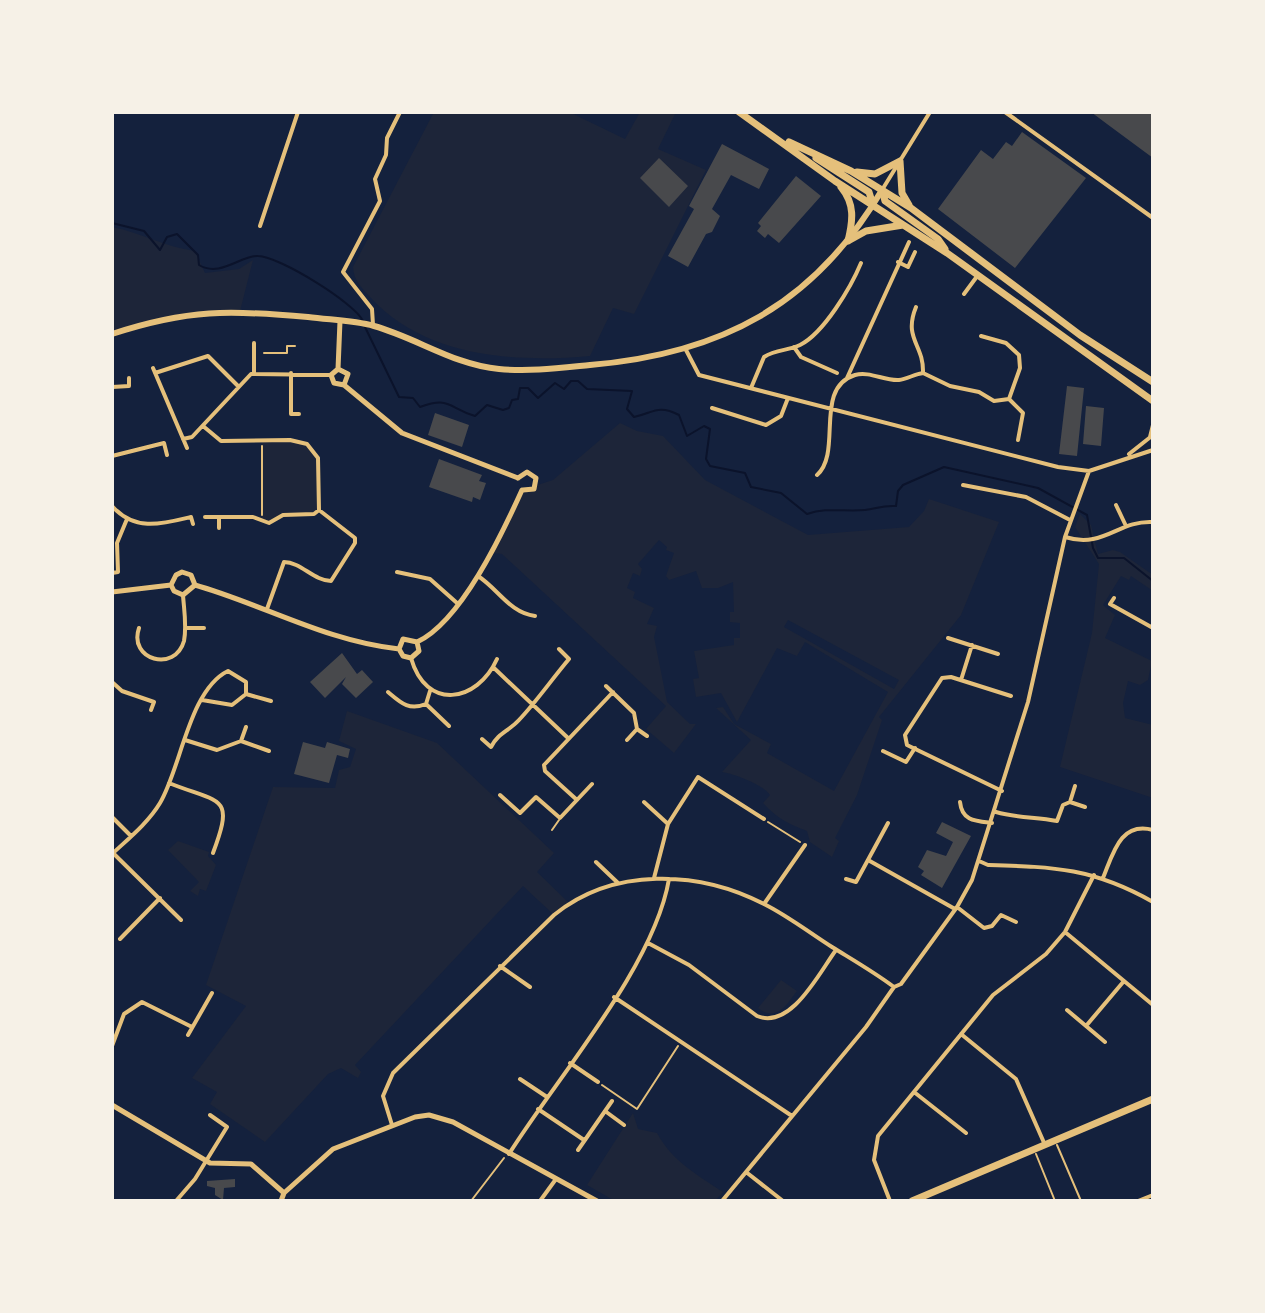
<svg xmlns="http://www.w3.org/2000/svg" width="1265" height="1313" viewBox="0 0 1265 1313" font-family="'Work Sans',sans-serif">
<rect width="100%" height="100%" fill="#14213d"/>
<path fill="#1d2539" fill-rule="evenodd" d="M434 112H569L625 139 640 112H676L658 149 706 170 634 314 613 308 590 356C515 363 425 357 371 298 361 287 354 281 353 267Z
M112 227C142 233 165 247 195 251L205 273 239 269 253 260 240 311H206L112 334Z
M620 423 637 431 663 436 705 480 808 535 909 527 924 511 929 499 999 522 961 615 879 717 882 720 857 795 835 838 839 841 832 857 810 842 807 831C787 823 778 819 763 803L770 795C764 785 732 773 722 772L751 740 716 708 723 707 734 724 771 744 767 753 834 791 888 692 805 642 797 656 777 648 737 722 721 693 696 697 693 679 699 678 694 651 734 645V638H740V623L730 622V612H734L733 582 718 588H702L696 571 669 580 666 576 674 553 666 550 667 547 659 540 638 564 642 569 640 576 633 573 627 588 635 592 633 598 654 608 647 624 657 626 654 637 667 702 690 724H696L674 753 646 729 666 706 502 554 493 553 522 490 553 480ZM788 620 899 680 894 689 784 627Z
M262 440 300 441 316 454 318 512 286 514 269 523 262 519Z
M1080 514 1091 525 1098 554 1113 550 1120 552 1153 575V591L1131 576 1129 580 1121 576 1103 605 1115 615 1105 638 1152 661 1148 680 1140 685 1128 681 1123 703 1125 718 1153 725V798L1060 767 1092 633 1099 564 1075 527Z
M347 711 437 743 554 853 537 872 569 903 554 915 523 886 355 1065 361 1072 358 1078 341 1068 328 1074 265 1142 210 1104 217 1092 192 1078 246 1006 206 985 273 787 335 788 339 770 350 767 356 749 339 741Z
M178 841 209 852 208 856 216 865 206 891 200 889 198 896 190 891 199 882 168 850Z
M781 980 797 991C786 1006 776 1022 758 1008Z
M633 1113 638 1129 657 1133C672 1161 696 1174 723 1192L715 1201H615L587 1185Z"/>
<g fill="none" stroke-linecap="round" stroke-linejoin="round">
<path stroke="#0b132b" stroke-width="2" d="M112 223 144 231 160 250 167 237 177 234 198 255 199 265C220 278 241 255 258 256 279 256 356 304 363 321
M365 327 399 397 413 398 420 407C451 396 448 408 475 416L487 405 503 410 509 408 512 400 518 399 520 388H528L538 398 555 383 564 389 571 381H578L587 389 632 391 627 409 634 417C653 413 658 404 679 415L687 436 704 426 710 429 706 459 710 466 745 473 751 487 781 493 807 514C827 507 844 512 865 510 876 509 882 505 896 506L898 491 903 485 944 467 1038 488 1087 515 1093 548 1098 558H1124L1153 581"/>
</g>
<path fill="#48494c" d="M1091 112H1153V158L1107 124Z
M1022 132 1086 178 1015 268 938 209 981 150 993 159 1006 142 1012 146Z
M722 144 769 169 759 189 731 175 712 209 720 216 712 232 706 234 688 267 668 256 694 209 689 206Z
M659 158 688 186 669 207 640 178Z
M796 176 821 196 779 243 768 234 765 238 757 231 761 226 758 223Z
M1067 386 1084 388 1077 456 1059 454Z
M1086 406 1104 408 1101 446 1083 444Z
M435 413 469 425 462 447 428 435Z
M439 459 482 475 479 481 486 483 480 500 473 497 472 502 429 487Z
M342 653 357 674 362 670 373 682 356 698 342 684 346 677 325 698 310 682Z
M303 742 325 748 327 742 350 749 348 758 337 755 329 783 294 774Z
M942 822 971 836 942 888 921 875 924 871 918 867 927 850 946 856 953 842 936 833Z
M235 1179V1187L224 1188 223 1200 215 1195V1188L207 1186V1181Z"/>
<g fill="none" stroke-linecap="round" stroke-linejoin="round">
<path stroke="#e5c07b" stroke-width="2" d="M262 446V515
M768 822 800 842
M602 1085 637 1109 678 1046
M1057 1145 1081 1201
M1036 1154 1055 1201
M471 1201 504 1158"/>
<path stroke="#e5c07b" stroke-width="2" d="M264 353H287V346H295
M552 830 559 820"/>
<path stroke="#e5c07b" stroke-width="4" d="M1005 112 1153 218
M882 190 930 112
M260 226 298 112
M898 262 908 267 915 252
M964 294 978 275
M916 307C903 339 924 344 923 373
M373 325 372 309 343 272 380 201 375 179 386 155 387 138 400 112
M254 343V373
M794 347 801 357 837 373
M686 350 699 375 1058 467 1089 471 1153 450
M153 368 187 448
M155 373 208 356 238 386
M291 373V414H299
M847 378 909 242
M112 387 129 386V378
M751 388 764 357C776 349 788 351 800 345 824 333 851 287 861 263
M1009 399 1023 413 1018 440
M712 408 766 425 781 416 788 398
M203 426 221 441 290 440 307 444 318 458 319 510
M1150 437 1153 425
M183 439 192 437 251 374 331 375
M1129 454 1153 435
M112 456 164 443 167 455
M817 475C843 452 813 388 855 375 870 371 884 381 899 380 907 379 915 374 923 373L950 386 979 392 994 401 1009 399 1020 368 1019 355 1006 343 981 336
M963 485 1026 497 1070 520
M1116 505 1126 526
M112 506C135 532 162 524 191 517L193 524
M205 517H219V528
M219 517H253L269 523 283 515 314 514 319 510 355 538V543L331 581C314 581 301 562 284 562L267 609
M1065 537C1104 549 1118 520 1153 522
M397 572 430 579 457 603
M112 573 118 572 117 543 127 519
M478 576C498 589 510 613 535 616
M1114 598 1110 604 1153 628
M139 628C128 660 175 673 184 641 187 626 184 610 183 595
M186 628H204
M948 638 998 654
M411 658C426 711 477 703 497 659
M494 668 568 738
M961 680 972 645
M112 682 122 691 154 702 151 710
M606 686 634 713 637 729 627 740
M388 692C401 703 409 711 426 704L430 691
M246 694 271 701
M426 704 449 726
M637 729 647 736
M482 739 491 747C498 733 509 731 519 720 537 701 552 679 569 659L559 649
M185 740 217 750 241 741 246 727
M241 741 269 751
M883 751 906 762 915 748
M169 783C221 804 235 794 213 853
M1002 791 907 745 905 735 942 678 951 677 1011 696
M500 795 520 813 536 797 560 818 592 784
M577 800 545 771 544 765 613 692
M644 802 668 824
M960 802C962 821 975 821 992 823
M1070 802 1085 807
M996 812C1017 818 1035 817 1057 821L1063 805 1070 802 1075 786
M112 817 131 836
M113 853 181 920
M112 854C128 839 148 823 160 803 181 768 189 690 228 671L246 682V694L232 705 202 700
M868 860 955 909
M979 861 988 865C1055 867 1093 868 1153 902
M596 862 618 883
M654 878 668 824 698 777 764 819
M1103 878C1113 854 1120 821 1153 830
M846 879 856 882 888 823
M764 904 805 845
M957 907 984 928 992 926 1001 915 1016 922
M1065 932 1153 1005
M120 939 160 898
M648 943 689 965 757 1016C791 1030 819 973 836 950
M500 966 530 987
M614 997 792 1116
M1067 1010 1105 1042
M1086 1026 1124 981
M961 1034 1016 1079 1045 1145
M188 1035 212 993
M112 1046 124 1014 142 1002 192 1027
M570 1063 598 1082
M520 1079 547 1097
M914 1092 966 1133
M538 1109 584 1140
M605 1111 624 1125
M392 1125 383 1096 393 1073 554 915C613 867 698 870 764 904 788 916 810 933 832 947 853 960 874 972 894 987
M578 1150 612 1101
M509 1154C558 1076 654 967 669 879
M746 1172 783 1201
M176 1201 195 1179 227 1127 210 1115
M540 1201 556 1179
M722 1201 866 1027 894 987 901 984 957 907 972 880 1028 702 1065 537 1089 471
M890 1201 874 1160 878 1136 993 995 1046 954 1065 932 1094 875
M1138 1201 1153 1195"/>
<path stroke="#e5c07b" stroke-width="5" d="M338 369 331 375 334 383 344 385 402 433 518 478
M338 369 340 321
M338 369 348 374 344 385
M518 478 527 472 536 478 534 489 523 490
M171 585 176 575 182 572 191 575 195 585
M171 585 174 591 183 595 195 585
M195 585C262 604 328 642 399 649
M112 592 171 585
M417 642C461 622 503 532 522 490
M399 649 403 656 411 658 419 651 417 642
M399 649 403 639 417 642
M112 1105 210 1163 251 1164 284 1193
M281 1201 284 1193 333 1149 415 1117 429 1115 453 1122 597 1201"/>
<path stroke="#e5c07b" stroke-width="6" d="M112 334C188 309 230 310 308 317 330 320 353 320 374 326 417 338 454 365 499 369 529 372 560 368 590 365 721 354 814 305 882 190"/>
<path stroke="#e5c07b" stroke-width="7" d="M912 1201 1153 1099"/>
<path stroke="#e5c07b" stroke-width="7" d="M739 112 835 181 947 253 1153 401
M789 142 851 171 911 208 1080 335 1153 382
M816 158 869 192 873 205
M857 172 875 174 900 161 902 193 909 205
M841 187C855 204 853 220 848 241
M882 190 885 201 938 239 945 249
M848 241 866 231 903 225"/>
</g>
<rect width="1265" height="1313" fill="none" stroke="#f6f1e7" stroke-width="228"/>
</svg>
